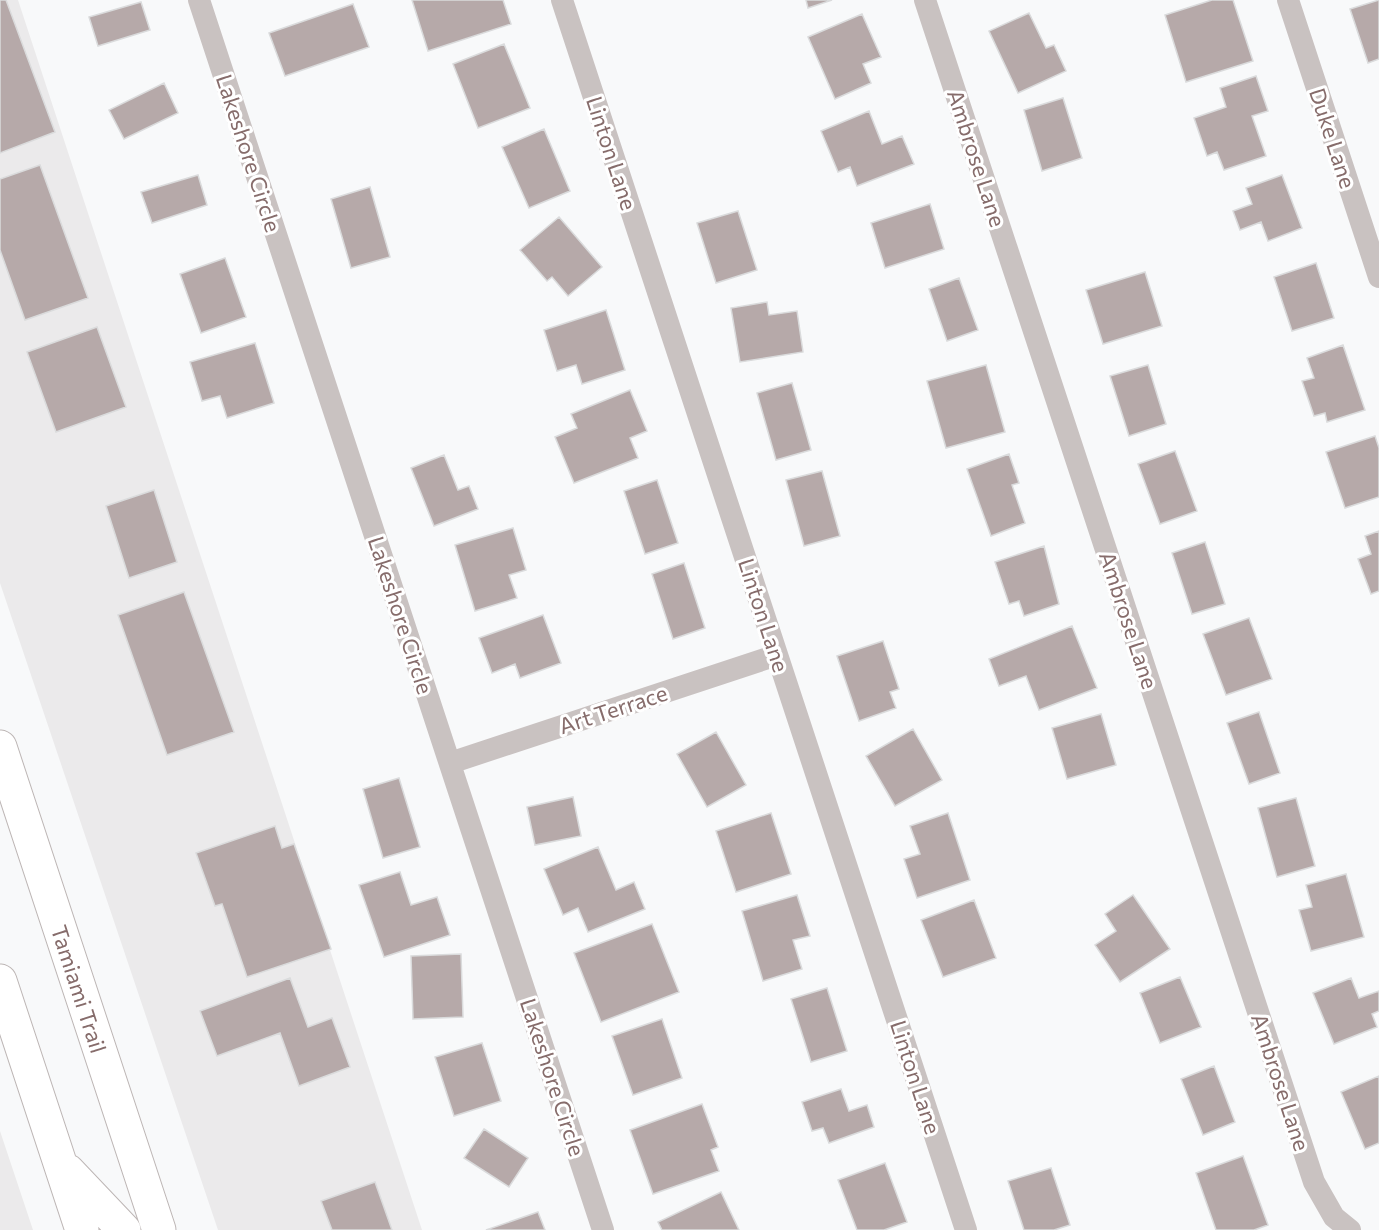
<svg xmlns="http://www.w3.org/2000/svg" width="1379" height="1230" viewBox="0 0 1379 1230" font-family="Commissioner,sans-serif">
<rect width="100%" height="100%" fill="#f8f9fa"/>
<path fill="#ebeaeb" d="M0 0H18L422 1230H218L0 583Z
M0 1131 33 1230H0Z"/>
<path fill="#b6a9a9" stroke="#dadbdc" stroke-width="1.5" d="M0 0H6L55 132 0 153Z
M412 0H503L511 24 428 51Z
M806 0H832L808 8Z
M1212 0H1233L1253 61 1186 82 1165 15Z
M1379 0V59L1368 63 1350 9Z
M141 2 150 30 98 46 89 17Z
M353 4 369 47 285 76 269 33Z
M1029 13 1046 48 1054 45 1066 71 1018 93 989 31Z
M862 14 881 57 863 64 871 83 835 99 808 37Z
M504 44 530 108 478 128 453 64Z
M1256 76 1268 111 1252 116 1266 156 1224 170 1217 152 1207 156 1194 118 1226 107 1220 88Z
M164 83 178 113 124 139 109 110Z
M1063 98 1082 158 1042 171 1024 110Z
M869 111 882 144 902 136 914 164 857 186 850 167 838 172 821 131Z
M544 129 570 191 529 208 502 147Z
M40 165 88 298 25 320 0 250V179Z
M198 175 207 205 152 223 141 192Z
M1282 175 1302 228 1268 241 1261 222 1240 230 1233 211 1252 204 1246 188Z
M370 187 390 257 351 268 331 199Z
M930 204 944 249 885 268 871 223Z
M738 211 757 270 716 283 697 223Z
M559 217 602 267 568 296 552 277 547 281 520 250Z
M225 258 246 317 201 333 180 274Z
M1316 263 1334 318 1292 331 1274 277Z
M1145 272 1162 326 1103 344 1086 290Z
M959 278 978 330 947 341 929 289Z
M767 302 769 315 797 311 803 352 740 362 731 308Z
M606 310 625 370 582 384 576 365 557 371 544 330Z
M97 327 126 407 56 432 27 352Z
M255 343 274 403 227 418 220 396 202 401 190 362Z
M1343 345 1365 410 1327 422 1325 413 1314 416 1302 381 1314 378 1307 358Z
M986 365 1005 432 946 448 927 381Z
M1148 365 1166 424 1129 436 1110 376Z
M792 383 811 450 776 460 757 393Z
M630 390 647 431 630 438 638 458 574 483 555 437 577 428 571 414Z
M1375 436 1379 448V497L1345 508 1326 452Z
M1175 451 1197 511 1160 524 1138 464Z
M1009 454 1019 483 1012 485 1025 523 991 536 967 469Z
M444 455 458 490 469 486 478 509 434 526 411 468Z
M822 471 840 536 804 546 786 480Z
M657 480 678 543 645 554 624 491Z
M154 490 177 562 129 578 106 506Z
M513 528 526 570 509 575 517 598 475 611 455 545Z
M1379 531V591L1371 594 1358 559 1371 554 1365 536Z
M1205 542 1225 604 1192 614 1172 553Z
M1044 546 1059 604 1024 616 1019 601 1009 604 995 562Z
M684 563 705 628 673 639 652 574Z
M184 592 234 732 167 755 118 615Z
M543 615 561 663 520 678 515 664 492 673 479 638Z
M1249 618 1272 679 1226 695 1203 634Z
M1072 626 1097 688 1039 710 1026 676 999 686 989 659Z
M883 641 899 689 890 692 896 708 859 721 837 656Z
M1259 712 1280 773 1249 784 1227 723Z
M1101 714 1116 765 1067 779 1052 728Z
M913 729 942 780 895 806 866 756Z
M716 732 746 785 707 807 677 754Z
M399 778 420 847 383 858 363 789Z
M573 797 581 836 535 845 527 807Z
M1296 798 1315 866 1277 877 1258 808Z
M771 813 791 874 736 892 716 831Z
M948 813 970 880 917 898 904 859 920 854 910 826Z
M275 826 282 848 294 844 331 949 247 977 222 904 215 906 196 853Z
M598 847 616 890 634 882 645 909 588 932 578 908 563 915 544 869Z
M400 872 411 905 437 897 450 935 384 957 359 885Z
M1346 874 1364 937 1311 951 1299 910 1312 907 1306 885Z
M797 895 810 936 793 940 802 969 763 981 742 911Z
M1133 895 1170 949 1120 982 1095 945 1116 931 1105 914Z
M974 900 996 958 943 977 921 920Z
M652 924 679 992 601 1022 574 953Z
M461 954 463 1017 413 1019 411 956Z
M1180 977 1201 1027 1160 1043 1140 993Z
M290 978 308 1027 332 1018 350 1067 299 1086 280 1033 217 1056 200 1011Z
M1351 978 1359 998 1379 991V1011L1372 1014 1377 1027 1334 1044 1313 993Z
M827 988 847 1051 811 1062 791 999Z
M662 1019 682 1078 633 1095 612 1036Z
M482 1043 501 1101 454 1116 435 1057Z
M1214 1066 1235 1122 1203 1135 1181 1079Z
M1379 1076V1143L1365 1149 1341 1092Z
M841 1089 849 1111 867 1105 874 1127 829 1143 823 1128 812 1131 802 1102Z
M702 1104 718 1147 711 1150 719 1171 653 1194 630 1130Z
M484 1129 528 1158 509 1187 464 1158Z
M1243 1156 1268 1225 1254 1230H1216L1196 1173Z
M885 1163 907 1222 884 1230H857L838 1180Z
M1051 1168 1070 1225 1054 1230H1024L1008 1181Z
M375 1182 392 1230H332L321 1201Z
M721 1192 739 1230H662L658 1222Z
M538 1212 545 1230H486Z"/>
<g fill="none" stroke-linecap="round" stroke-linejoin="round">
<defs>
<path id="primary" d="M0 747 159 1230
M0 981 82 1230
M68 1171 124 1230"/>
</defs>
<use href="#primary" stroke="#bdb6b5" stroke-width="35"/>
<path stroke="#c9c2c1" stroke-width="22" d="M199 0 603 1230
M562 0 966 1230
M925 0 1314 1182 1334 1217 1350 1230
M1288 0 1379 277
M450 763 777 655"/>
<use href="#primary" stroke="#fff" stroke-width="33"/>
</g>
<g text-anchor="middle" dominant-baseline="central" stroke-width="6" stroke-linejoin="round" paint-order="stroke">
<g font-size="22" fill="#866c6b" stroke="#fff">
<text transform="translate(1333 138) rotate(72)">Duke Lane</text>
<text transform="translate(249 153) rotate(72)">Lakeshore Circle</text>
<text transform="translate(612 153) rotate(72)">Linton Lane</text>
<text transform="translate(977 158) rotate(72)">Ambrose Lane</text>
<text transform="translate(401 615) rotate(72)">Lakeshore Circle</text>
<text transform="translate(764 615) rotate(72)">Linton Lane</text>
<text transform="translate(1129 620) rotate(72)">Ambrose Lane</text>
<text transform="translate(613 709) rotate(-18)">Art Terrace</text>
<text transform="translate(79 989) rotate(72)">Tamiami Trail</text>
<text transform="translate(553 1077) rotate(72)">Lakeshore Circle</text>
<text transform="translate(916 1077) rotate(72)">Linton Lane</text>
<text transform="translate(1281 1082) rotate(72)">Ambrose Lane</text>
</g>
</g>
</svg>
